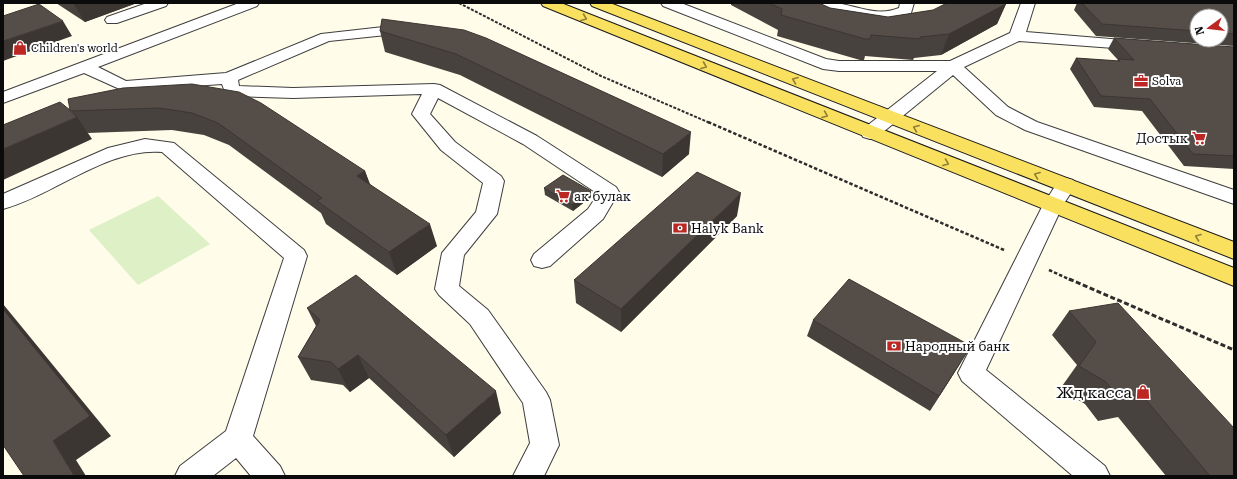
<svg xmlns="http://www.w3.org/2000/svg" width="1237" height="479" viewBox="0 0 1237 479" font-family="'Roboto Serif',serif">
<rect width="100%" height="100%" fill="#fffcea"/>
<path fill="#def0c6" d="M158 196 210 244 138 285 89 230Z"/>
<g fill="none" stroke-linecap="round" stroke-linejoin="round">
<defs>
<path id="minor" d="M147 3H168L166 6 117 23H107L105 20 107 17Z
M239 3H259L257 6 98 67 126 81 226 73 321 34 410 24 415 26 418 29 415 32 329 41 238 80 239 86 293 88 434 84 440 85 537 136 616 187 619 192 603 219 550 266 542 268 534 266 531 260 534 254 588 209 598 194 523 144 438 98 430 114 455 142 501 176 504 181 497 214 464 255 459 286 488 310 546 392 550 400 559 445 544 476H513L530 443 523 403 470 324 439 295 435 289 442 253 476 212 483 183 441 150 412 114 422 94 293 98 232 96 226 95 222 84 124 91 84 73 3 103V92Z
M661 3H681L826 59 839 61H950L1010 33 1021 3H1035L1026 32 1147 42 1149 45 1147 48 1141 50 1019 41 964 67 1008 107 1037 122 1234 190V204L1025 130 996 115 953 75 877 137 870 139 863 137 861 133 863 129 937 71H839L823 69 663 6Z
M814 3C821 3 829 2 836 3 858 6 877 17 899 8L900 3H914L911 13C879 27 848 16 816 6Z
M145 139 174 143 304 250 307 256 253 436 280 466 285 476H251L236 458 213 476H175L180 466 226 431 284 258 162 152C108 147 54 195 3 209V194L108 148Z
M1066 178 1073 180 1076 185 1063 205 986 370 1105 466 1110 476H1073L962 381 958 373 1043 205 1059 180Z"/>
<path id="major" d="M541 3H561L1234 268V286L543 6Z
M590 3H610L1234 242V259L592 6Z"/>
</defs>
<use href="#minor" stroke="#3e3e3e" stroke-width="2"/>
<use href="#major" stroke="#1c1c1c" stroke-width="2"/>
<path stroke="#2d2d2d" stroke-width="2" stroke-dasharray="3 1.5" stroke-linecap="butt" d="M459 3 601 76 710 123"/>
<path stroke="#2d2d2d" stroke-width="2.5" stroke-dasharray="3.5 2" stroke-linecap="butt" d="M708 122 1004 250
M1049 270 1071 280"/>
<path stroke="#2d2d2d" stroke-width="3" stroke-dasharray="5 2.5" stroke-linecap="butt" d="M1069 279 1234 350"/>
<use href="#minor" fill="#fff" fill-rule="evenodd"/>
<use href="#major" fill="#fae05f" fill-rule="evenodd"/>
</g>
<path fill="#48423e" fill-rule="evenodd" d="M56 3H137L85 22Z
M731 3H819L830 8 888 17 933 10 1006 4 997 24 941 55 914 58 913 60 865 56 864 60H860L777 36 778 30 731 5Z
M1077 3H1234V46L1096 36 1074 10ZM1197 16H1221V40H1197Z
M382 19 689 154 662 177 460 75 385 52 380 31Z
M1114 38 1234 47V169L1184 166 1142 111 1094 107 1070 69 1076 58 1117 61 1118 60 1108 49Z
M123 88 365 171 370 184 437 246 397 275 326 224 321 213 229 145 204 135 172 130 87 133 92 139 70 110Z
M544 188 591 197 573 211 545 195Z
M737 216 621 332 576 303 574 280Z
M307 308 501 413 454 457 369 378 350 392 343 385 311 380 298 357 316 326Z
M1069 311 1234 476H1166L1118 417 1098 421 1085 404 1060 389 1077 365 1052 335Z
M813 320 961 362 930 411 807 336Z"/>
<path fill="#3b3632" d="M73 3H137L85 22Z
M1006 4 997 24 941 55 949 34Z
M63 21 72 36 3 61V41Z
M77 117 92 139 3 180V149Z
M691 132 689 154 662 177 663 154Z
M365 171 373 194 357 176Z
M591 191V197L573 211 572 205Z
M741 193 737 216 621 332V309Z
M430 224 437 246 397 275 389 252Z
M3 304 111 436 76 460 86 476H74L53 441 3 309Z
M971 346 961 362 930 411 939 396Z
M358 355 369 378 350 392 338 369Z
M496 391 501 413 454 457 446 435Z"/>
<path fill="#544d48" stroke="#3b3632" d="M769 3H819L830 8 888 17 933 10 947 3H1005L1006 4 949 34 920 37V39L871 35 870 39H865L781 15 782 9Z
M1082 3H1234V34L1221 33V16H1197V31L1102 24Z
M39 4 63 21 3 41V16Z
M382 19 464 30 486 38 691 132 663 154 456 54 380 31Z
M1114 38 1234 47V156L1193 154 1150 99 1101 96 1076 58 1120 61 1118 59 1134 60Z
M192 84 239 92 261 103 365 171 357 176 430 224 389 252 317 201 322 198 218 123 192 113 159 108 70 111 77 117 3 149V125L60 102 70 110 68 99 123 88Z
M697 172 741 193 621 309 574 280Z
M563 175 591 191 572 205 544 188Z
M356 275 496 391 446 435 358 355 338 369 331 362 298 357 320 320 307 308Z
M849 279 971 346 939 396 813 320Z
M1118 303 1234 428V476H1210L1141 394 1119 398 1106 382 1079 366 1096 342 1069 311Z
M3 309 90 416 53 441 74 476H24L3 445Z"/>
<defs><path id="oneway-chevron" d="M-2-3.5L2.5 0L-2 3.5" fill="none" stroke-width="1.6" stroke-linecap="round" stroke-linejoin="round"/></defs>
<g stroke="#8e8039">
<use href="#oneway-chevron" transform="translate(584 18) rotate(22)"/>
<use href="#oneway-chevron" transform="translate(704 66) rotate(22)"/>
<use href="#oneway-chevron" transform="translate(795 80) rotate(-159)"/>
<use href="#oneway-chevron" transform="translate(825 115) rotate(22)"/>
<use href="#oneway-chevron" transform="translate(916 128) rotate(-158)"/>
<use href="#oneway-chevron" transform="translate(946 163) rotate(22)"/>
<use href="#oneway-chevron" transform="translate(1037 175) rotate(-159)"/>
<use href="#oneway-chevron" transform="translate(1198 237) rotate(-159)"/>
</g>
<defs>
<symbol id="shop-bare" viewBox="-9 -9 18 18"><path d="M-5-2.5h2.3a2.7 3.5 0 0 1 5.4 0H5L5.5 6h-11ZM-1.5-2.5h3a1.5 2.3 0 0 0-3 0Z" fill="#bc2723" stroke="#fff" stroke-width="2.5" paint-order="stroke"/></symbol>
<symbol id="office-bare" viewBox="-9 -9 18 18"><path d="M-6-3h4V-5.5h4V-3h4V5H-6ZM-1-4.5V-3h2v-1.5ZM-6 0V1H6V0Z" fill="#bc2723" stroke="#fff" stroke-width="2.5" paint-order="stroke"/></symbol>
<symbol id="supermarket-bare" viewBox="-9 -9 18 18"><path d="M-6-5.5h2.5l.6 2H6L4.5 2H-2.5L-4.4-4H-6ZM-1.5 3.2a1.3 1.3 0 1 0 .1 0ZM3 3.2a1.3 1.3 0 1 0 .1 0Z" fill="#bc2723" stroke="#fff" stroke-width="2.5" paint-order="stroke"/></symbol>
<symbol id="bank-bare" viewBox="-9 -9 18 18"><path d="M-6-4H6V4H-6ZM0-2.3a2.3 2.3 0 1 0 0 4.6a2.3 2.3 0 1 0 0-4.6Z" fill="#bc2723" stroke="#fff" stroke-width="2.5" paint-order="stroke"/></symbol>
</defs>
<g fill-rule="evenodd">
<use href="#shop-bare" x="10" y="38" width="20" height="20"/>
<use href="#office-bare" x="1131" y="71" width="20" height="20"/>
<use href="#supermarket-bare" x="1189" y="128" width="20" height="20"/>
<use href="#supermarket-bare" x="553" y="186" width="20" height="20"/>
<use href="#bank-bare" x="670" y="218" width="20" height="20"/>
<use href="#bank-bare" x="884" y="336" width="20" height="20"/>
<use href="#shop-bare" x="1133" y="382" width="20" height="20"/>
</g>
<g text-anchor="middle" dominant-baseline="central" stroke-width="4" stroke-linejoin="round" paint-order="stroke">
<g font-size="11" fill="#0b0b0b" stroke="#fff" text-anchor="start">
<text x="31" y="48">Children's world</text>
<text x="1152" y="81">Solva</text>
</g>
<g font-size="13" fill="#0b0b0b" stroke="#fff" text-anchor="start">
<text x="1188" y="138" text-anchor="end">Достык</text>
<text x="574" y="196">ак булак</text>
<text x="691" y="228">Halyk Bank</text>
<text x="905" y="346">Народный банк</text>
</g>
<g font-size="16" fill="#0b0b0b" stroke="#fff" text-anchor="end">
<text x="1132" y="392">Жд касса</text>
</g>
</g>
<rect width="1237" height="479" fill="none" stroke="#0b0b0b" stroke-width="8"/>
<g transform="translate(1209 28) rotate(255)"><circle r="19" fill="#ffffff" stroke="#9d9d9d"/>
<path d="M0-3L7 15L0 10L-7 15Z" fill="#bc2723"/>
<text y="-6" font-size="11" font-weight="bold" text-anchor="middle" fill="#0b0b0b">N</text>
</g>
</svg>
